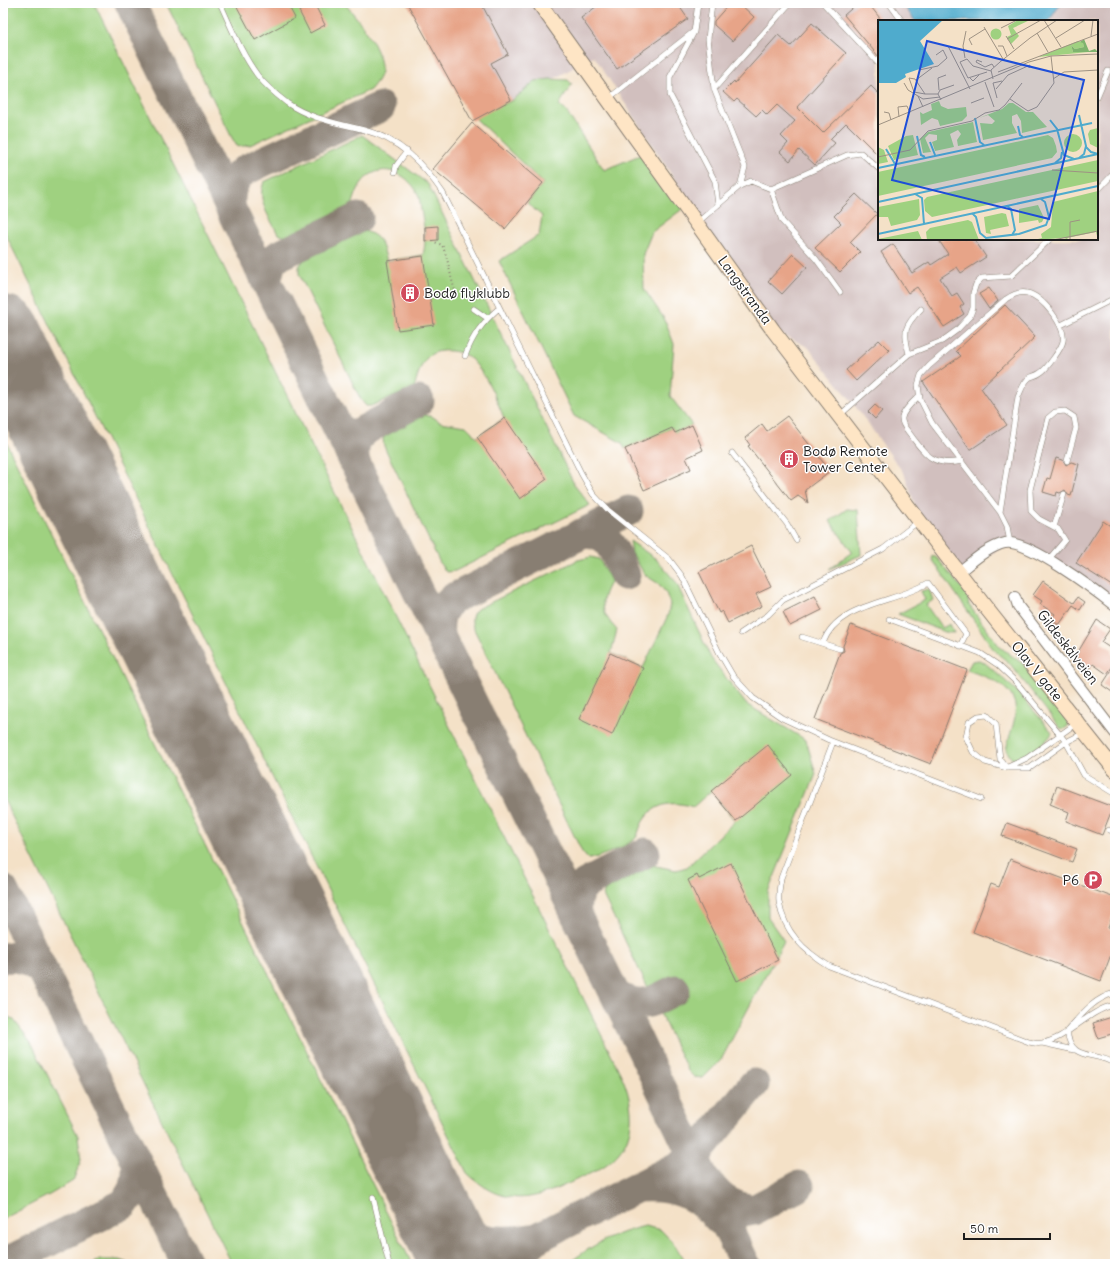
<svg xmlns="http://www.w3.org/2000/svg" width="1118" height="1267" viewBox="0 0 1118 1267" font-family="Delius,sans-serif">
<rect width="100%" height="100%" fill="#fff"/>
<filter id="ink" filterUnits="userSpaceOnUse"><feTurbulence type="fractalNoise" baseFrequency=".025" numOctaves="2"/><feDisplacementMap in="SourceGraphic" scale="8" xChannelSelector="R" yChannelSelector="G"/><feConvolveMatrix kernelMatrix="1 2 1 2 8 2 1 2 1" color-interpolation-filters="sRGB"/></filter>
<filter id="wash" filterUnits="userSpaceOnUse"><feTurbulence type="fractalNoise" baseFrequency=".012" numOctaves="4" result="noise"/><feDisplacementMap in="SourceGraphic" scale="16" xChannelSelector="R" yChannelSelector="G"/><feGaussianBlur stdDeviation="0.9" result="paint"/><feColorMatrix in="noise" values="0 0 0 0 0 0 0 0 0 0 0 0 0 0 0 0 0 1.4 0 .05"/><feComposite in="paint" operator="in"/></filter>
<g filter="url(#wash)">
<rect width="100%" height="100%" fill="#f4e1c7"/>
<path fill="#d1bfbe" d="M407 3H902L915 21H879V239H1097V21H1049L1061 3H1115V606L1099 593 1010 543 959 572 920 521 905 475 850 399 808 347 773 330 594 56 536 89 474 117 455 82Z"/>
<path fill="#9fd180" stroke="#5e764e" d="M3 3H94L623 1079C634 1106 637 1138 612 1160 602 1169 589 1174 578 1179 533 1201 506 1209 467 1173L3 229Z
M166 3H344C358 18 383 50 381 71 380 78 375 84 370 90L250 145 238 147 232 138Z
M550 79 568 80 572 84 559 105 566 111 604 170 647 152 685 207 652 232 643 254 644 289 665 320 674 344 670 396 692 425 675 433 672 428 625 449 622 443 574 416 499 261 539 235 542 216 527 203 543 183 474 117 513 100 535 81Z
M362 135 428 184 575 486 590 505 455 571 446 572 441 565 384 446 383 439 386 435 425 415 433 417 440 422 466 426 477 437 504 418C496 398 486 374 471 359 461 349 434 347 426 359 419 368 417 378 414 388L371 406H366L361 400 299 274V266L304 260 364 231C382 236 382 245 387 261L423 255C427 239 424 226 421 210 420 204 420 197 417 192 407 174 384 162 366 178 358 185 355 197 352 206L286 237 278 234C270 218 256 200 264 182Z
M3 436 412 1264H232L3 798Z
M847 509 858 510 861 555 829 569 852 552 830 521Z
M630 541 656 559 676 582 711 658 746 704 806 740 816 774 768 892V918L784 941 721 1060 703 1078 694 1077 688 1071 603 895 607 887 651 865 676 870 687 867 735 821 711 791 693 807C672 800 652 803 641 825 639 829 638 836 635 839 628 845 597 859 588 859L582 852 473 627C471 619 471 615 477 609L578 560 591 557 599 559 611 581C599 601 600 612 617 630L611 653 643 668 668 615 670 604 666 593 659 584 645 575 632 553Z
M933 556 937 558 967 594 969 605 1000 647 1023 664 1069 722 1068 726 1064 729 1060 728 1011 665C1002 656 994 653 988 641L932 559Z
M929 589 933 600 926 605 942 628 950 624 954 633 945 632 898 614 925 600 921 591Z
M979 660 985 663 1017 691 1052 732C1050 742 1026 754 1016 760L1012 759 1006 750C1008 739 1013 728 1015 717 1020 687 989 678 967 670L972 661Z
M3 1015 13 1019 31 1042 78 1136 81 1160 73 1181 51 1194 3 1219Z
M645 1226 661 1230 675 1245 686 1264H568C591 1245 615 1233 645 1226Z
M100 1260H119L131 1264H91Z"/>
<path fill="#4fabcd" stroke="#366474" d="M902 3H1061L1049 21H915Z"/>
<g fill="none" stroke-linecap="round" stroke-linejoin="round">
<path stroke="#887e72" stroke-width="31" d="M130 3 634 1033 745 1264
M231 209C228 194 231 180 245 170L380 107
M266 281 271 262 278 256 358 218
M354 459V446L361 432 419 401
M581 534C610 529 614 553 625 575
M439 634C438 619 440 610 452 599L628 511
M3 890 187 1264
M576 915C575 901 576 894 585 884L645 853
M3 958C20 955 31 960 43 972
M616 996C644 1009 649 1003 675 990
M710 1185C722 1201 734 1207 754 1210
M639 1187C676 1185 695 1193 720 1220
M431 1204C466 1239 487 1247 537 1238
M732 1214 754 1210 799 1186
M3 1261 15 1258 124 1204C134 1189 138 1183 137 1164
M510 1264 537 1238 679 1166 699 1151 754 1084"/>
<path stroke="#887e72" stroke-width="78" d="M3 334 460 1264"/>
</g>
<g id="blocks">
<path fill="#e7a488" d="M235 3H287L295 18 255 40Z
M314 3 325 25 310 33 299 11Z
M407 3H481L508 54 491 63 511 100 472 121Z
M601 3H677L688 19 617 69 581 18Z
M730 3H739L754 17 732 41 714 25V21Z
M858 3H868L879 17V57L844 15Z
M812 23 846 53 797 107 823 133 871 86 879 94V156L846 123 830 139 835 143 815 165 799 150 790 161 780 152 788 143 781 136 795 121 777 105 767 115 762 110 756 116 737 99 734 102 723 92 734 81 735 83 778 35 791 46Z
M472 123 543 183 505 229 433 169Z
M856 194 877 214 850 242 860 252 840 272 815 248 841 223 834 216Z
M438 226V240L425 241V227Z
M938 239H974L986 257 961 273 957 267 940 278 952 296 957 293 964 304 960 307 964 314 944 327 917 287 908 293 881 252 893 244 912 273 929 262 931 265 948 254Z
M793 254 807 267 782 294 768 281Z
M423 256 434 325 398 330 387 261Z
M989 288 998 301 989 309 979 294Z
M1005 305 1035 337 981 388 1007 425 970 450 923 382 961 356 956 351Z
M879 340 889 350 856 381 846 370Z
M875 405 882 411 875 419 868 412Z
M787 416 830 471 805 490 808 503 798 496 791 501 748 446 750 445 745 438 762 424 767 431Z
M505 418 547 479 520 499 477 437Z
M692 425 703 450 686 458 691 469 644 490 625 449 672 428 675 433Z
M1056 458 1063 460 1066 465 1071 462 1079 464 1071 496 1068 495 1065 490 1060 493 1057 492 1056 496 1043 492 1047 478 1050 479Z
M1103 521 1115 529V588L1076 563Z
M751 546 771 587 756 594 762 606 728 623 722 611 719 613 699 572Z
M1043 581 1074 603 1078 597 1085 602 1080 610 1073 605 1059 625 1051 620 1055 614 1040 604 1042 601 1033 595Z
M815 596 822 610 790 626 783 612Z
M1097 620 1110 629 1101 642 1113 650 1111 653 1115 656V663L1107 674 1093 664 1090 669 1075 657Z
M851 625 967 670 931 764 815 719 840 653 844 651 843 646Z
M610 653 643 668 612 735 579 719Z
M1115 665V694L1102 685Z
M768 745 792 775 736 821 711 791Z
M1057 786 1113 807 1102 835 1066 821 1069 812 1050 804Z
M1007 823 1077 849 1072 862 1002 836Z
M1010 859 1115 898V909L1108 928 1115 931V944L1101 981 973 932 991 884 999 887Z
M731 863 778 960 737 981 688 880 697 875 699 879Z
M1115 1016V1033L1098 1038 1093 1023Z"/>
</g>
</g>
<g filter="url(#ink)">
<use href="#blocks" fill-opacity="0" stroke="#887e72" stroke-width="1"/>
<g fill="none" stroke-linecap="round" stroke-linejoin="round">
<defs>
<path id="lane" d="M220 3C231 27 242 55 258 76 265 85 278 96 287 103 310 119 338 123 364 130 400 139 423 164 443 193L581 473 593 494 608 510 669 559 682 576 719 652 733 676 753 698 782 718 829 740 981 799
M698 3 694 32 670 77V95L715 181 718 205
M712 3 708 39 714 89 745 167 740 186
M823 3 879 64
M889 3 902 21
M714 89 790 3
M1097 97 1108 71
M609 98 693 32
M395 172 396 166 407 151
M771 189 847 155 861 153 879 169
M1097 191 1115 172
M698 222 740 186 751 181 771 189 782 221 816 259 840 292
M474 309 487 318
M1061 325 1115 298
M909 354C903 331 904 326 921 309
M465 356C473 335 482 323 499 308
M919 396C914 401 903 410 902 418 901 424 907 430 910 434 925 455 934 467 962 461
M840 415 909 354 942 341 957 330 970 316 973 308V293L976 284 982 278 1011 276 1050 239
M732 453 787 524 796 540
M1000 512 932 423 920 399 918 385 921 375 929 366 1006 299C1012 295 1020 291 1027 293 1042 296 1066 326 1063 341 1062 348 1046 370 1040 373 1036 376 1032 376 1029 378 1023 383 1021 391 1018 397L1000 512 1007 526 1010 543
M1054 527 1064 494
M1048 560 1065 540 1058 529 1039 519 1031 511 1030 490 1048 418 1055 412 1065 411 1074 417 1076 428 1067 461
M889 619 980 653 998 665 1016 682 1066 742 1084 775 1115 794
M741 633 768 615 783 600 883 549 919 521
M802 637 840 649
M823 643C838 602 894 604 928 583L966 634 960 646
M833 742 781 878C780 885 778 895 779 902 784 932 804 951 829 966L1029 1042C1033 1043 1038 1044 1042 1043 1068 1039 1087 1010 1115 1005
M1008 767 1027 758 1077 723
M1007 768 1000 759 996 724 987 715 978 716 969 722 966 737 973 752 985 762 1007 768H1030L1066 742 1084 733
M1109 830 1115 832
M1115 993C1094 998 1081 1015 1067 1031 1071 1063 1095 1050 1115 1064
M1042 1043 1074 1050
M373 1197 389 1264"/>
<path id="street" d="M959 572C973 561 988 547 1005 543 1027 539 1096 591 1115 606
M1015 597 1018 606 1115 733"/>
<path id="secondary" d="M539 3 773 330 987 609 1115 770"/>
</defs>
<use href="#lane" stroke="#887e72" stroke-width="6"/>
<use href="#street" stroke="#887e72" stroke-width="12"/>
<use href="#secondary" stroke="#887e72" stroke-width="16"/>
<path stroke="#887e72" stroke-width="2" stroke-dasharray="1 3" stroke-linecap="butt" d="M432 241 442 245C450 262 450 281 458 298"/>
<use href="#lane" stroke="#fff" stroke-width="5"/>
<use href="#street" stroke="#fff" stroke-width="10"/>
<use href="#secondary" stroke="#fee5c5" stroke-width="14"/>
</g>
</g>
<defs>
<symbol id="building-disc" viewBox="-11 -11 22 22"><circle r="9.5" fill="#d1495b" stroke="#fff"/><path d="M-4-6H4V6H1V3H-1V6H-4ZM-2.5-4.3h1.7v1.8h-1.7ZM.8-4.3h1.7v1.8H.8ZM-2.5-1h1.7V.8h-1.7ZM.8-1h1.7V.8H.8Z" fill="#fff"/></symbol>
<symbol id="parking-disc" viewBox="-11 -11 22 22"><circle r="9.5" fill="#d1495b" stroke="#fff"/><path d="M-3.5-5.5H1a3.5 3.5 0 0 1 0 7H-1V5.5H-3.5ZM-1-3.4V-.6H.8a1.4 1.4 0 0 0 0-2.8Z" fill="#fff"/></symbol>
</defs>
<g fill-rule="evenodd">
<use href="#building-disc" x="399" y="282" width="22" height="22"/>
<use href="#building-disc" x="778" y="448" width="22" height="22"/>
<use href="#parking-disc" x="1082" y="869" width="22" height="22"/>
</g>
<g text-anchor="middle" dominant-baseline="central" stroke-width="3" stroke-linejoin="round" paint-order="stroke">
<g font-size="14" fill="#1c1c1c" stroke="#fff">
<text transform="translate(745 290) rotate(54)">Langstranda</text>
<text transform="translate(1068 647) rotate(52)">Gildeskålveien</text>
<text transform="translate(1037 671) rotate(51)">Olav V gate</text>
</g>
<g font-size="14" fill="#1c1c1c" stroke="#fff" text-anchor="start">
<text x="424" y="293">Bodø flyklubb</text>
<text x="803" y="451">Bodø Remote<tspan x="803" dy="16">Tower Center</tspan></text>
<text x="1079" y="880" text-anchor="end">P6</text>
</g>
</g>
<g transform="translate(878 20)">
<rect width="220" height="220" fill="#f4e1c7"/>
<path d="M140 0H152L135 8 141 16 133 24 129 17 133 15 130 6ZM112.5 14a5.5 5.5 0 1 1 11 0a5.5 5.5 0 1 1-11 0ZM200 21 205 22 206 27 197 29 193 25 195 32H210L160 37ZM61 81 63 86 70 89 88 87 89 96 84 101 62 106 60 100 54 98 43 105 42 92 45 94 54 90 53 84ZM131 83H135L148 92H155L169 107 144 113 143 101 139 94 134 96V103L139 113 105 120 102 103 114 104 117 101 110 95 101 98 124 89ZM95 102 99 122 80 126 79 120 83 114 80 110 72 114 76 127 57 131 54 122 59 120V115L51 114 47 118 53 132 45 133 42 119 50 112ZM220 108V128L212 124 210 114 212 110ZM186 123a9 9 0 1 1 18 0a9 9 0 1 1-18 0ZM35 115 40 135 16 140 10 126 28 116ZM170 115 175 118 178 126 179 132 174 138 0 176V152ZM0 127 6 130 10 142 0 144ZM220 140V161L54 197 47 191 46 180 49 177ZM220 171V220L218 212 189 218 191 220 186 218 156 220 164 218 163 214 173 207 175 182ZM41 179 42 195 39 200 13 206 10 197H0V187ZM160 185 166 198 164 202 161 203 160 200 141 203V189ZM124 193 128 194 131 206 112 210 113 214 108 213 106 197ZM90 200 94 202 101 220H49L48 212 52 208ZM40 211 44 220H0V219Z" fill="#9fd180"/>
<path d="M206 19 211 31 217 29 220 32H195L193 25 197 29 206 27 205 23 202 22Z" fill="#7fb36e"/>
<path d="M0 0H65L42 21 56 44 27 54 28 57 18 63H0Z" fill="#4fabcd"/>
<path fill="none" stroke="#4fabcd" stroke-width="2" d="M97 98 102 122 106 125M172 100 179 109 186 135 196 139M140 106 142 115 145 117M39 116 43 135 47 137M52 122 57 135M208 127 213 132 220 134M8 129 17 144M201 138 206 134 208 126 201 95M177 143 183 138 184 132M0 148 214 103M37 174 44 178 46 204M0 182 220 134M129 186 133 189 137 210 134 215M94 193 98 197 102 213 108 218 141 214 168 205 171 197 167 182 163 179M0 214 220 166"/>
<path fill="none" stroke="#9e9283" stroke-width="1" d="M166 0 183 27M106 7 125 39M123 8 139 0M159 13 170 32M128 16 136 29M213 16 215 0M178 18 207 0M129 19 163 0M94 25 91 19 107 9M70 26 92 69M120 26H125L129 36M173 36 220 34M87 38 85 26 88 11M104 42 99 40 98 42 107 47 114 44 116 47M41 50 60 46 69 38 65 30 58 35M109 52 90 58 82 42 89 39 95 46 113 51M120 52 220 14M92 58 95 61 101 55M115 59 113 50 122 42 152 18 179 0M175 59 186 52 220 50M38 60 54 48M107 62 116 87M26 63 30 70 45 79 62 77M118 69 130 55 152 45 151 48M61 70 60 58 68 55M47 74 37 59 31 58 36 72 47 74H60M40 76 45 87M119 78 115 63 124 61M63 80 60 74 62 70 76 65M93 83 106 78M6 92 11 93 13 100M21 97 20 87 29 86 32 93M0 105 151 42 173 36 176 63 159 87 150 91 132 79M0 137 32 130 50 111 94 101 107 93 121 90 127 85 144 63M174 150 220 153M175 220 220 211M192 220V202L202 200"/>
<path fill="#1d4ed8" fill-opacity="0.15" stroke="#1d4ed8" stroke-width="2" d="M49 21 206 60 171 199 14 160Z"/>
<rect width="220" height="220" fill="none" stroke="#1c1c1c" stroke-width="2"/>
</g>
<rect width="1118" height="1267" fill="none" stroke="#fff" stroke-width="16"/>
<path d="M964 1233v6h86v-6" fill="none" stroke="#1c1c1c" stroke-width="2"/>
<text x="970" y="1233" font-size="12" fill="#1c1c1c" stroke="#ffffff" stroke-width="3" paint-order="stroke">50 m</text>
</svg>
